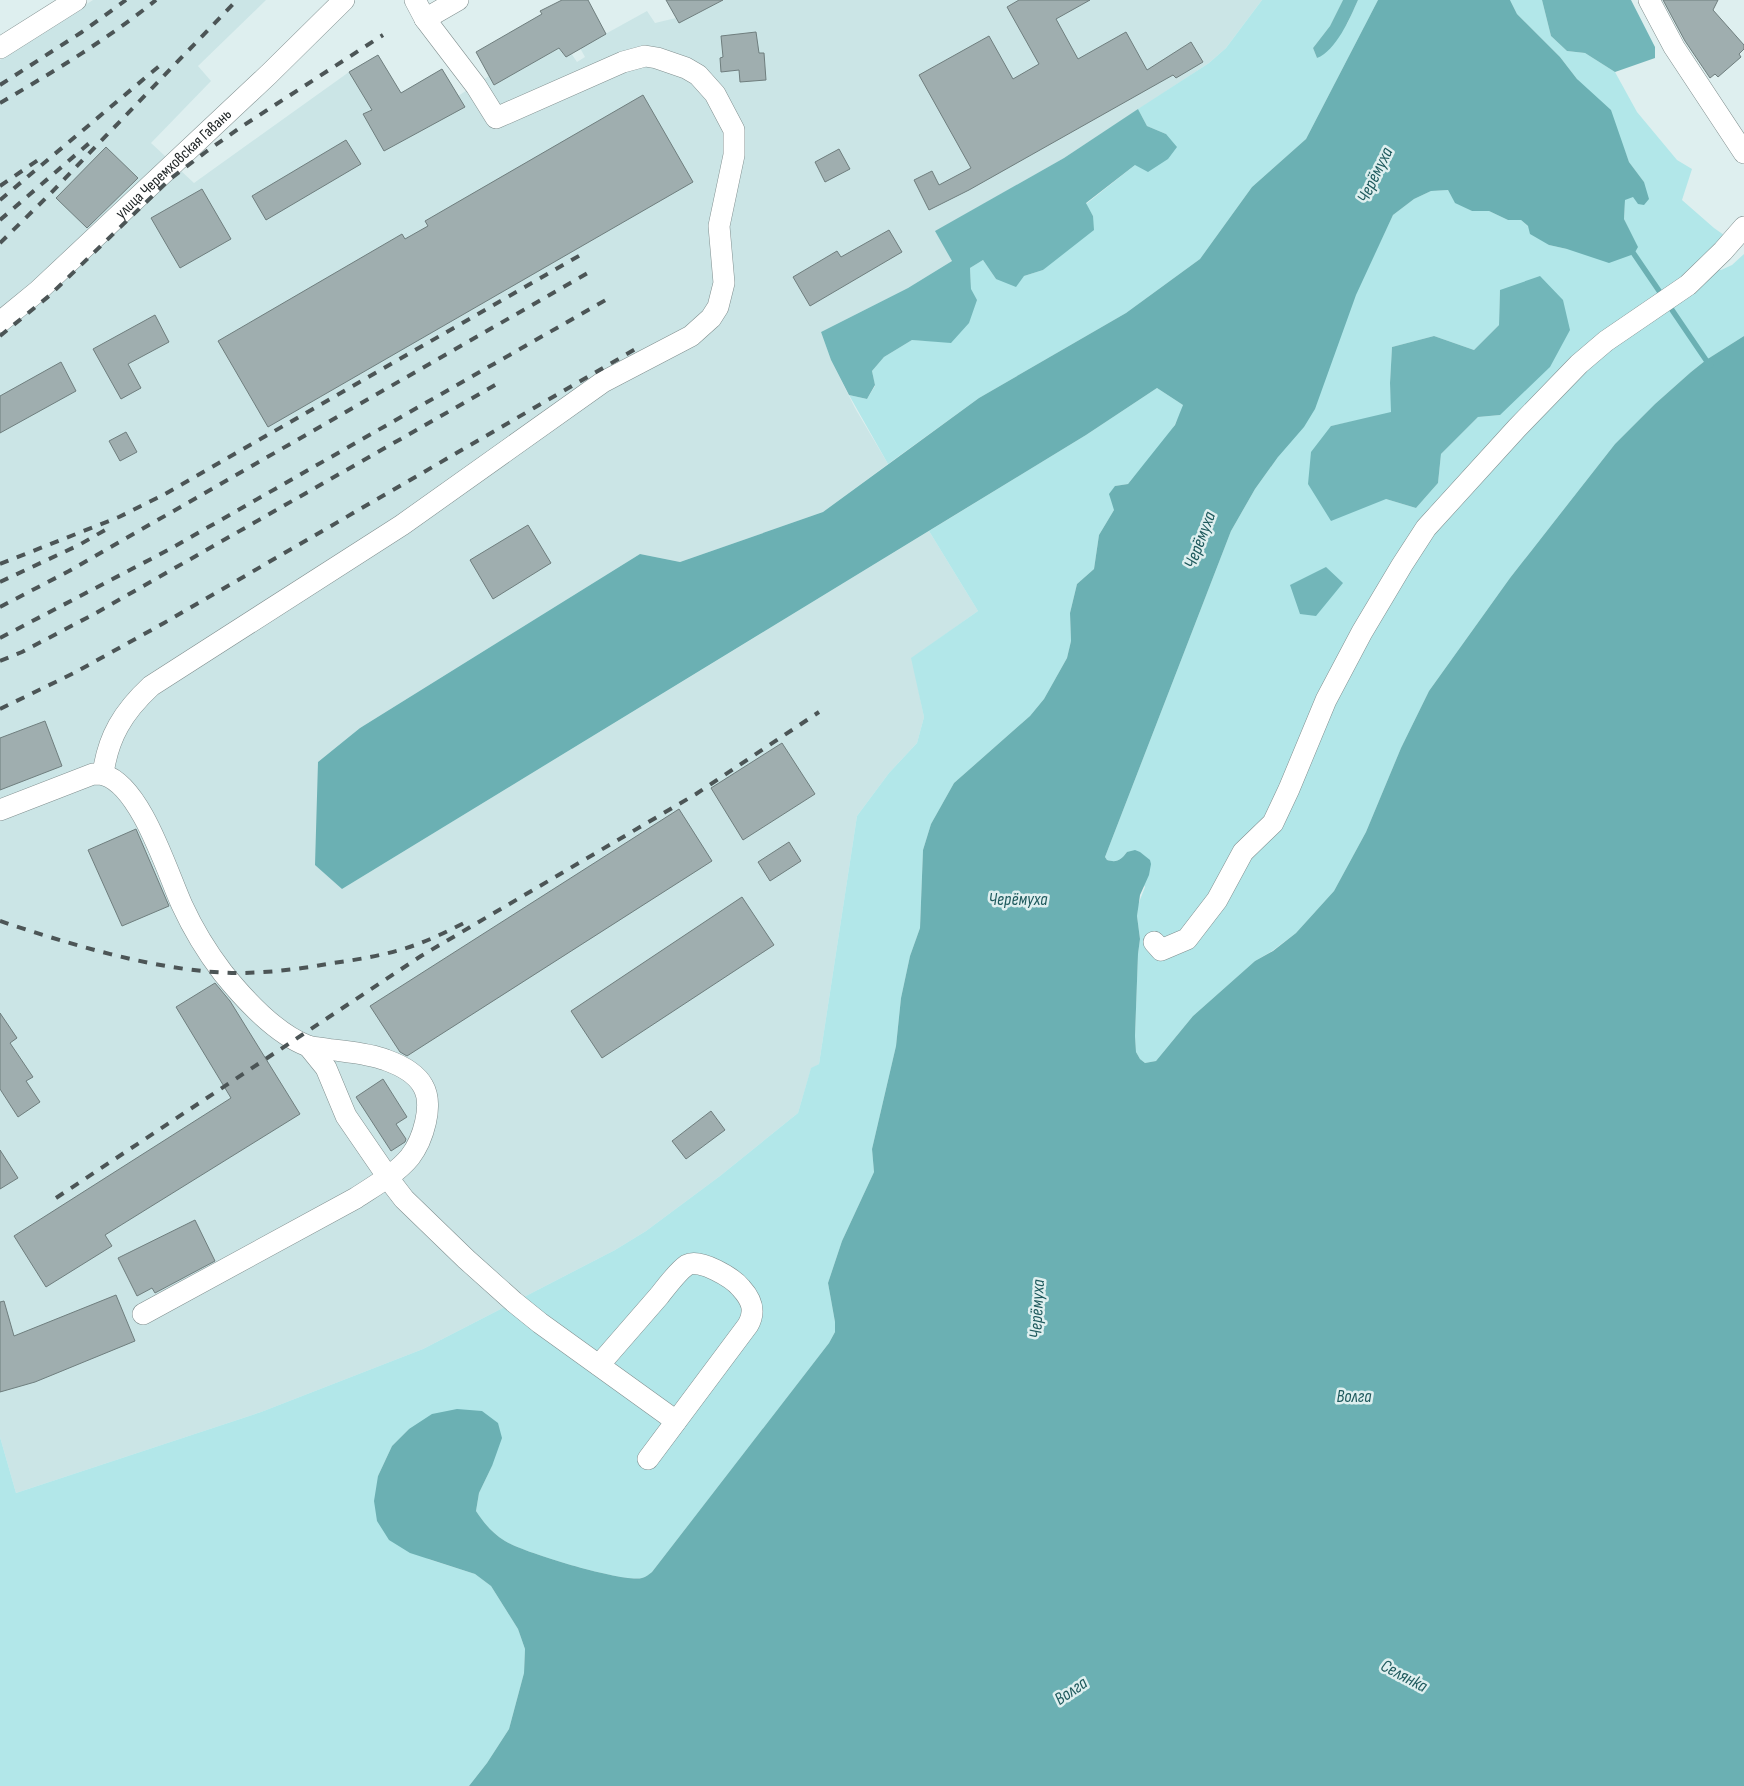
<svg xmlns="http://www.w3.org/2000/svg" width="1744" height="1786" viewBox="0 0 1744 1786" font-family="'Sofia Sans Condensed',sans-serif">
<rect width="100%" height="100%" fill="#deefef"/>
<path fill="#cbe5e6" d="M93 0H266L198 66 211 81 151 143 194 183 349 72 378 55 400 93 442 69 458 96 489 76 494 85 559 48 566 56 571 53 577 62 585 57 580 48 647 11 655 23 676 18 679 23 723 0H1262L1226 48 1209 63 1064 158 936 231 952 261 908 288 821 332 831 360 855 408 888 464 823 512 680 562 640 554 360 728 318 762 342 889 929 531 978 611 912 658 924 717 917 743 889 773 857 816 819 1064 811 1069 798 1113 720 1176 646 1231 615 1250 423 1349 261 1412 16 1493 0 1437V60Z"/>
<path fill="#b2e7e9" fill-rule="evenodd" d="M1262 0H1343L1330 26 1313 48 1317 58 1347 24 1358 0H1378L1306 139 1252 187 1200 259 1126 313 979 398 888 464 849 395 867 399 875 386 872 371 884 357 912 340 951 342 971 289 970 268 983 260 996 279 1024 276 1043 270 1093 216 1086 204 1135 165 1166 134 1147 126 1138 109 1209 63 1226 48Z
M1510 0H1542L1551 36 1567 51 1585 53 1615 72 1637 112 1677 160 1692 169 1682 200 1714 228 1724 235 1715 268 1721 270 1732 265 1744 254V336L1706 360 1691 372 1655 404 1615 444 1510 578 1429 691 1401 748 1366 832 1334 891 1296 933 1272 951 1255 961 1193 1016 1156 1061 1145 1063 1140 1059 1136 1052 1135 1036 1138 954 1140 939 1137 916 1138 905 1145 887 1127 852C1121 860 1117 863 1107 860L1105 857 1231 531 1255 489 1278 457 1393 215 1414 199 1431 191 1448 190 1455 202 1472 211H1489L1508 220H1521L1549 245 1567 249 1628 228 1624 219 1625 199 1633 196 1644 182 1629 162 1621 141 1577 79 1560 57 1517 14ZM1500 290V415L1478 417 1441 454 1438 483 1416 508 1386 499 1331 426 1392 413 1390 383 1392 347 1434 336 1474 350 1499 325Z
M1157 388 1183 405C1175 435 1147 460 1128 484L1115 486 1114 510 1099 535 1094 569 1077 584 1070 613 1071 641 1067 658 1044 699 1030 716 954 783 931 824 923 850 920 928 910 956 901 998 896 1046 872 1149 874 1172 842 1241 828 1283 835 1322V1332L829 1343 652 1572C649 1574 646 1577 642 1578 624 1583 522 1552 505 1541 492 1533 484 1523 476 1511L479 1493 492 1466 409 1429 392 1446 378 1476 428 1559 475 1574 491 1586 518 1629 525 1649 524 1673 509 1729 487 1763 469 1786H0V1437L16 1493 261 1412 423 1349 615 1250 646 1231 720 1176 798 1113 811 1068 819 1064 857 816 889 773 917 743 924 717 911 658 978 611 929 531 1086 435Z"/>
<path fill="#72b6b9" d="M1343 0H1358C1350 18 1336 51 1317 58L1313 48 1330 26Z
M1542 0H1631L1655 47V58L1615 72 1585 53 1567 51 1551 36Z
M1138 109 1147 126 1166 134 1177 147 1168 159 1148 172 1135 165 1086 203 1093 216 1094 230 1043 270 1024 276 1016 287 996 279 983 260 970 268 971 289 977 300 969 323 951 343 912 340 884 357 872 371 875 385 867 399 849 395 831 360 821 332 908 288 952 261 935 231 1064 158Z
M1540 276 1563 300 1570 330 1550 367 1500 415 1478 417 1441 454 1438 483 1416 508 1386 499 1331 521 1308 484 1311 452 1331 426 1391 412 1390 383 1392 347 1434 336 1474 350 1499 325 1500 290Z
M1326 567 1343 583 1316 616 1300 614 1290 585Z"/>
<path fill="#6bb0b3" d="M1378 0H1510L1517 14 1560 57 1577 79 1611 110 1629 162 1644 182 1649 199 1644 205 1638 204 1633 197 1625 200 1624 219 1638 247 1634 254 1609 263 1567 249 1549 245 1530 234 1528 226 1521 220H1508L1489 211H1472L1455 203 1448 190 1431 191 1414 199 1393 215 1356 295 1315 409 1304 427 1278 457 1255 489 1231 531 1105 857 1107 860C1117 863 1121 860 1127 852L1135 850 1140 852 1150 860 1151 864 1149 875 1140 895 1137 916 1140 939 1138 954 1135 1036 1136 1052 1140 1059 1145 1063 1156 1061 1193 1016 1255 961 1273 951 1296 933 1334 891 1366 832 1401 748 1429 691 1510 578 1615 444 1655 404 1691 372 1706 360 1744 336V1786H469L487 1763 509 1729 524 1673 525 1649 518 1629 491 1586 475 1574 410 1553 389 1540 377 1521 374 1501 378 1476 392 1446 409 1429 432 1414 457 1409 482 1411 498 1423 502 1438 492 1466 479 1493 476 1511C484 1523 492 1533 505 1541 522 1552 624 1583 642 1578 646 1577 649 1574 652 1572L829 1343 835 1332V1322L828 1283 842 1241 874 1172 872 1149 896 1046 901 998 910 956 920 928 923 850 931 824 954 783 1030 716 1044 699 1067 658 1071 641 1070 613 1077 584 1094 569 1099 535 1114 510 1109 494 1115 486 1128 484 1175 425 1183 405 1157 388 1086 435 342 889 315 865 318 762 360 728 640 554 680 562 823 512 979 398 1126 313 1200 259 1252 187 1306 139Z"/>
<g fill="none" stroke-linecap="round" stroke-linejoin="round">
<path stroke="#6bb0b3" stroke-width="5.5" d="M1634 254 1706 360 1711 365"/>
</g>
<path fill="#9faeaf" stroke="#6f7e7e" d="M562 0H588L606 34 566 57 559 48 494 85 476 52 542 14 540 11Z
M666 0H723L679 23Z
M1019 0H1090L1056 19 1078 59 1126 32 1147 70 1191 42 1203 62 1176 78 1173 75 969 190 929 210 914 180 932 171 939 185 971 168 919 75 989 36 1013 79 1039 64 1007 7Z
M1663 0H1718L1713 10 1744 45V49L1739 54 1741 57 1718 77 1715 74 1710 78 1685 41Z
M756 32 759 53H764L766 80 740 82 739 70 721 72 720 58 723 57 721 36Z
M378 55 401 93 442 69 465 107 384 151 363 114 372 110 349 72Z
M643 95 693 182 268 427 218 341 402 234 405 239 428 226 425 221Z
M346 140 361 164 266 220 252 196Z
M106 147 138 178 87 228 56 198Z
M839 149 850 169 825 182 815 162Z
M202 189 231 239 180 268 151 218Z
M889 230 902 252 810 306 793 277 837 251 841 257Z
M155 315 169 342 128 364 141 388 121 399 93 349Z
M61 362 76 391 0 433V396Z
M126 432 137 452 120 461 109 441Z
M528 525 551 563 493 599 470 560Z
M45 721 62 766 0 790V738Z
M782 743 815 794 743 840 711 788Z
M679 809 712 861 407 1056 400 1052 370 1006Z
M136 829 169 906 122 926 88 850Z
M789 842 801 861 770 881 758 862Z
M742 897 774 945 602 1058 571 1011Z
M215 983 230 1001 300 1114 105 1235 112 1246 46 1287 14 1236 231 1098 176 1007Z
M0 1013 17 1038 10 1043 33 1077 26 1081 40 1102 18 1117 0 1089Z
M383 1079 407 1117 396 1124 406 1139 405 1142 391 1151 356 1097Z
M711 1111 725 1130 686 1159 672 1141Z
M0 1150 18 1178 0 1189Z
M195 1220 215 1261 155 1293 152 1288 137 1296 118 1258Z
M116 1295 135 1341 35 1382 0 1392V1302L4 1301 14 1336Z"/>
<g fill="none" stroke-linecap="round" stroke-linejoin="round">
<defs>
<g id="minor">
<path d="M415 0 425 19 458 0"/>
<path d="M1649 0 1674 47 1744 153"/>
<path d="M0 48 76 0"/>
<path id="s1" d="M0 322 38 291 269 74 344 0"/>
<path d="M103 774C108 737 123 712 151 686L402 525 603 382 691 336 711 318 718 307 724 283 719 226 734 155V130L715 94 698 75 686 68 657 58 645 56 623 62 496 118 476 86 425 19"/>
<path d="M0 810 93 774C96 774 101 774 104 775 141 786 167 872 182 905 193 929 207 952 223 973 244 999 276 1034 308 1046 314 1048 321 1048 327 1049 347 1052 368 1053 386 1060 400 1065 416 1073 423 1086 434 1105 423 1140 410 1157 396 1174 374 1186 356 1198L143 1314"/>
<path d="M1154 942 1161 950 1187 939 1217 900 1243 852 1273 823 1289 789 1326 700 1362 632 1402 565 1426 528 1517 428 1579 364 1606 341 1688 285 1723 251 1744 227"/>
<path d="M309 1047 326 1068 346 1116 394 1186 404 1199 466 1259 514 1302 540 1323 676 1421"/>
<path d="M599 1365C619 1342 639 1319 659 1296 666 1287 678 1271 687 1265 700 1258 733 1278 741 1288 752 1300 756 1311 748 1325L648 1459"/>
</g>
</defs>
<use href="#minor" stroke="#808f8f" stroke-width="22"/>
<use href="#minor" stroke="#fff" stroke-width="21"/>
<path stroke="#4c5556" stroke-width="4" stroke-dasharray="9 9" stroke-linecap="butt" d="M0 85 82 32 126 0
M0 103C53 72 108 39 156 0
M0 186 38 160
M0 200 164 62
M0 220 94 139
M0 243 48 196 237 0
M0 336 49 296 170 179 207 151 241 127 383 35
M0 564 119 517 165 494 584 253
M0 582 79 545 112 526
M0 607 69 571 593 270
M0 638 170 549 611 297
M0 661 22 652 96 613 497 384
M0 709 74 673 164 623 639 347
M0 921C72 945 160 972 236 973 268 973 301 969 333 963 362 959 391 954 418 944 434 938 450 930 466 922
M56 1198 421 956 696 794 819 712"/>
</g>
<g text-anchor="middle" dominant-baseline="central" stroke-width="5" stroke-linejoin="round" paint-order="stroke">
<g font-size="16" fill="#1c2223" stroke="#deefef">
<text stroke="none"><textPath href="#s1" startOffset="235">улица Черемховская Гавань</textPath></text>
</g>
<g font-size="18" font-style="italic" fill="#1f5a5d" stroke="#deefef">
<text transform="translate(1375 175) rotate(-64)">Черёмуха</text>
<text transform="translate(1200 540) rotate(-69)">Черёмуха</text>
<text x="1018" y="899">Черёмуха</text>
<text transform="translate(1037 1309) rotate(-87)">Черёмуха</text>
<text x="1354" y="1396">Волга</text>
<text transform="translate(1404 1676) rotate(28)">Селянка</text>
<text transform="translate(1071 1691) rotate(-34)">Волга</text>
</g>
</g>
</svg>
